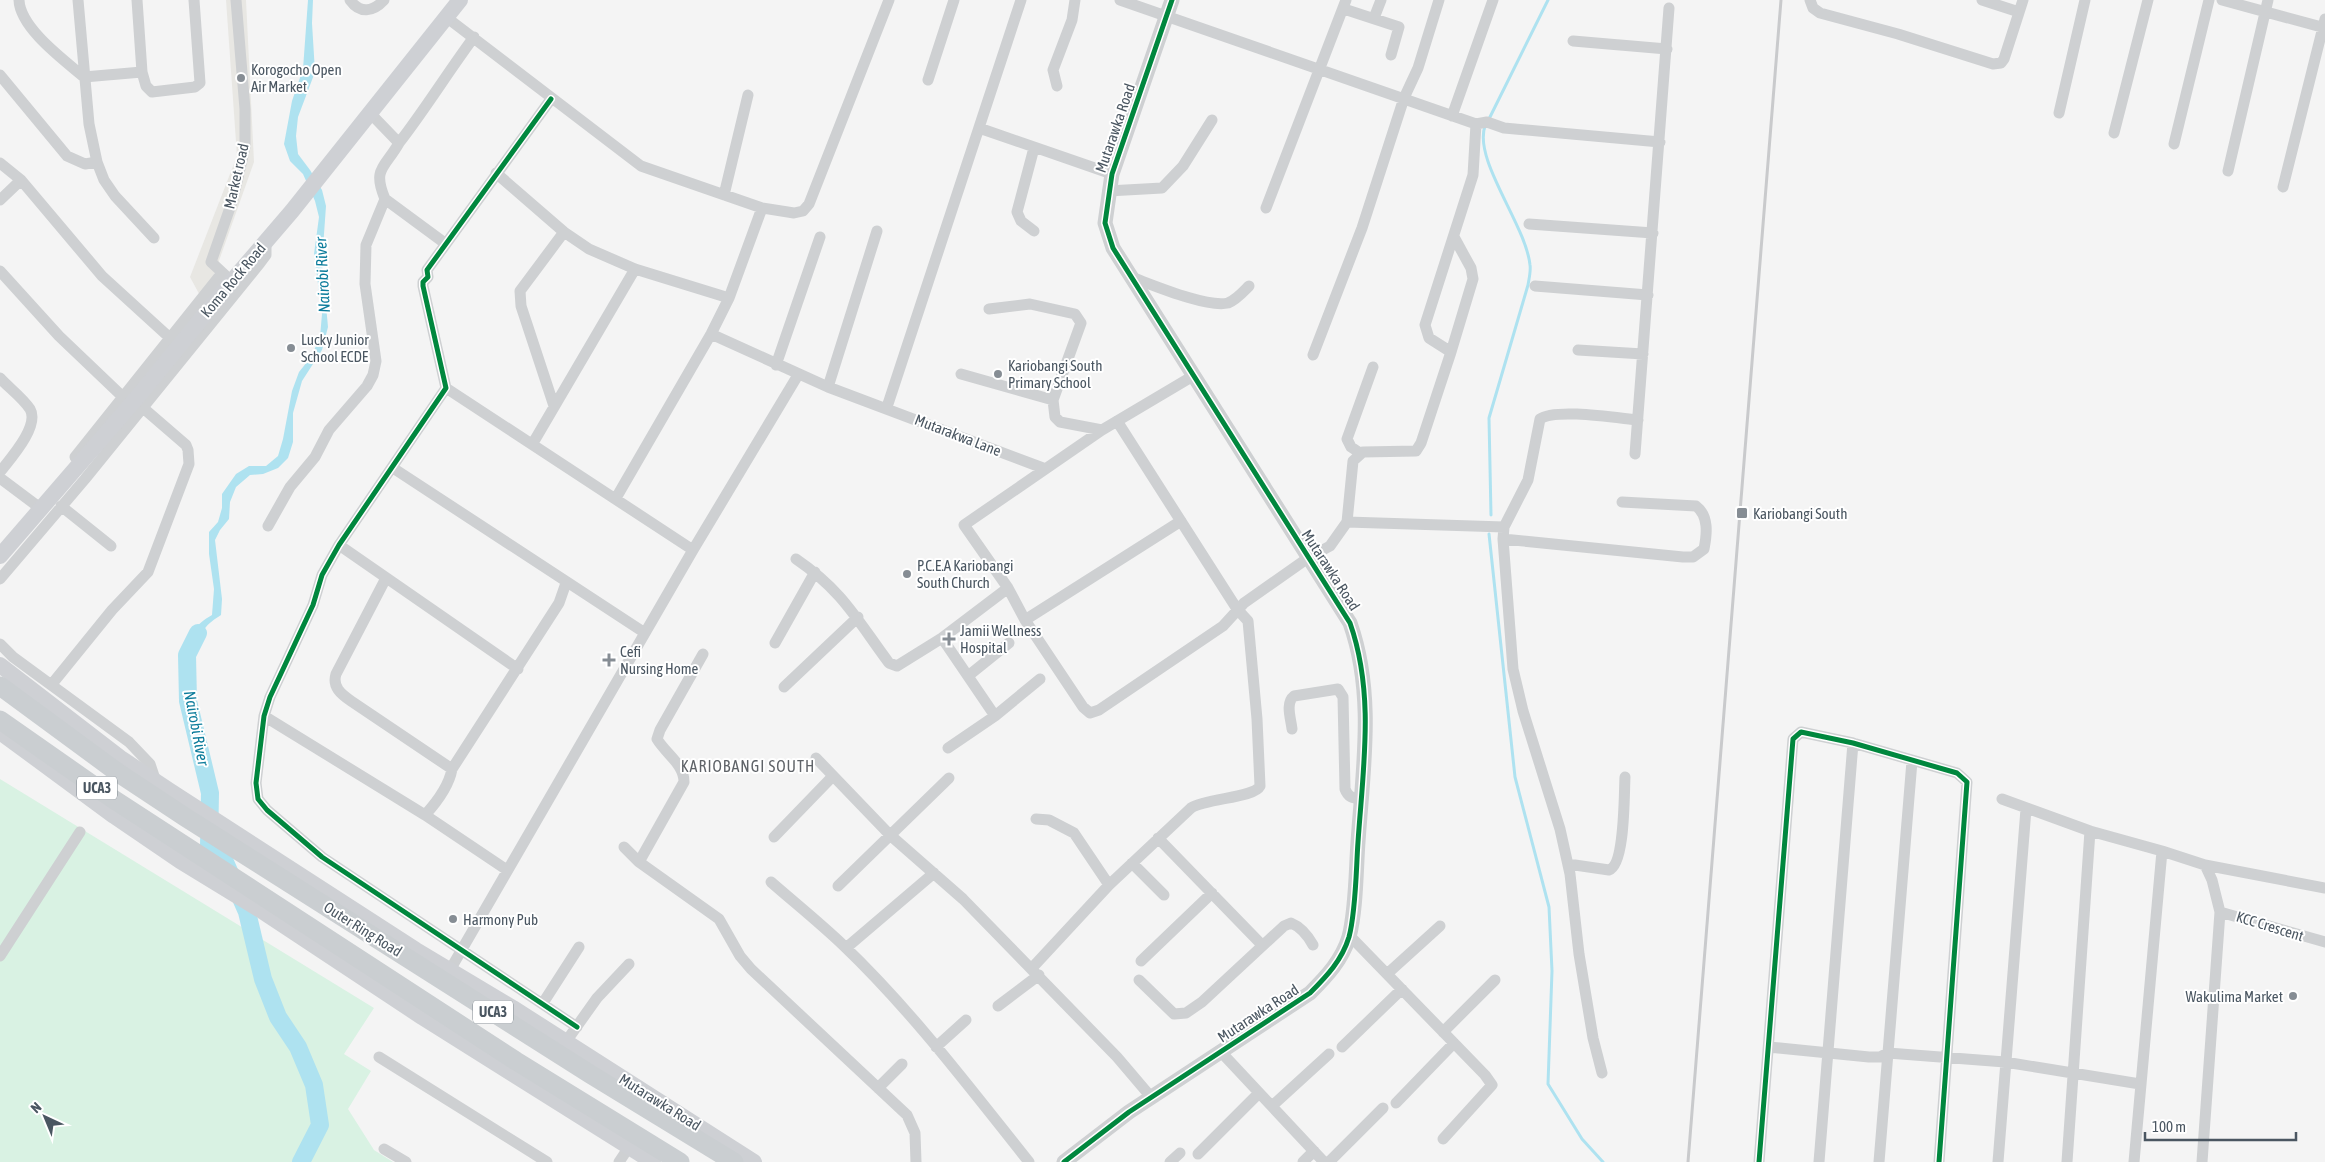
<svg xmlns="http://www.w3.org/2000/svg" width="2325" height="1162" viewBox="0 0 2325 1162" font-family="'Asap Condensed',sans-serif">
<rect width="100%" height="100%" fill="#f4f4f4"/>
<path fill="#e8e7e3" d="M226 0H246L254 162 204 303 190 277 237 156Z"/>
<path fill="#d9f2e3" d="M0 779 374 1008 344 1054 371 1071 348 1109 374 1150 393 1162H0Z"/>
<path fill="#aee2f0" d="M308 0H313L312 23 315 72 298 117 296 136 298 154 310 170 322 190 326 206 322 262 328 327 322 350 302 381 293 413V442L288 458 278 468 263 474 250 475 236 487 230 502 229 519 220 530 215 540 222 599 221 615C207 624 200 630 200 647L187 655C189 635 194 625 212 615L214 589 209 554V532L218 522 222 508V494L236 474 249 466H266L278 456 283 439 292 391 299 372 311 357 320 337 322 314 314 254 319 217 315 201 303 174 290 161 284 144 292 101 303 69Z"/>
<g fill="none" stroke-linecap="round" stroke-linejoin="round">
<path stroke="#aee2f0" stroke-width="3" d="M1488 121 1548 0
M1485 126C1473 160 1526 225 1530 265 1531 271 1529 279 1528 285L1489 418 1491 515
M1489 534 1515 777 1549 907 1552 971 1548 1084 1582 1139 1603 1162"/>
<path stroke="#aee2f0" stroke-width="18" d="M198 633 187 655 188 701 210 793 209 846 225 862 247 912 263 979 278 1017 298 1047 314 1085 320 1125 301 1162"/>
<path stroke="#ced0d2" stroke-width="11" d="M19 0C20 28 64 60 84 77L142 72 137 0
M78 0 89 124 97 162 104 180 115 196 154 238
M350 0C360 14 373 12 384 0
M1120 0 1476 124 1487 122 1504 128 1660 142
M1810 0 1813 8 1820 13 1898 34 1993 64 2001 63 2004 59 2023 0
M1982 0 2019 12
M2222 0 2325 28
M1344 9 1399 27 1391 55
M446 17 641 166 762 208 794 213 803 211 809 204 889 0
M1374 18 1381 0
M1573 41 1667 49
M142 72 146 86 152 92 195 87 200 83 194 0
M0 75 67 156 85 164 97 162
M928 80 954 0
M1057 86 1053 70 1072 20 1075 0
M551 99 427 270 428 277 423 282V286L446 388 339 545 322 575 313 605 270 697 264 716 256 783 258 799 267 810 322 857 577 1027
M2059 113 2085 0
M1452 116 1493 0
M979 128 1112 174
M2114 133 2148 0
M399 143C426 108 448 72 474 37
M2174 144 2209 0
M0 163 21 180 102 276 170 338
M2228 171 2268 0
M496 173 564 232 589 249 635 269 729 298
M2283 187 2325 19
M1108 191 1162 188 1183 166 1212 120
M724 195 748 95
M385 199 446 244
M0 200 21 180
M1266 208 1346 0
M1529 224 1653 233
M1034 231 1021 221 1017 212 1034 148
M0 271 59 336 124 398
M226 276 211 262 233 199 245 147V109L236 0
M1131 277C1153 285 1207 308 1228 303 1236 300 1243 292 1249 286
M1535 286 1648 295
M989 309 1030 304 1075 314 1081 323 1053 400 1055 417 1060 422 1102 430
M711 334 828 387 1043 468
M1578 350 1643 354
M1451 352 1473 279 1471 268 1454 237
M1313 355 1362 228 1404 98 1418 68 1439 0
M776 365 820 237
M961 374 1053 400
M1193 376 1102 430 964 525 1008 588 1025 620 1083 707 1090 713 1099 710 1223 626 1244 603 1308 558 1330 546 1347 522 1504 527
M0 378C9 388 22 397 30 409 40 426 10 459 0 472
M828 387 877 231
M446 388 693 550
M554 406 521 306 520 291 564 232
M887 407 1021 0
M533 443 635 269
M1360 453 1351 447 1347 439 1373 367
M1635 454 1669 8
M75 457 222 273
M393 468 645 633
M0 478 36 505
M616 498 711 334 729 298 762 208
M61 506 111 546
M1347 522 1353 461 1363 452 1416 451 1421 443 1451 352 1429 338 1425 325 1473 175 1476 124
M268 526 290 487 315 457 329 430 367 386 373 375 376 361 365 284 366 245 385 199C372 168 385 168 399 143L371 114
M1503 539 1683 557H1693L1704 549C1707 534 1709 516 1696 506L1622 502
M339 545 518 669
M796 559C843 591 857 620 889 663L897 666 942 638 1008 588
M386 578 336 674C332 687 341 694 351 701L452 769
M0 579 85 479 260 263 266 255V241
M1025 620 1181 521
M942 638 995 716 948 748
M775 643 815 572
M0 644 13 657 129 742 150 764 156 782
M968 676 1009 643
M52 684 112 610 148 572 189 464 188 450 186 445 142 407
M784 687 858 617
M264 716 425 815 507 870
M995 716 1040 679
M1292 729C1291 719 1285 703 1294 696L1338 689 1343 697 1345 789C1348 797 1352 798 1361 799
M816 758 890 835 963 899 1117 1057 1151 1097
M2002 799 2090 831 2067 1162
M425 815C436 803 449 786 452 769L559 603 566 583
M1036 819 1049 820 1074 833 1109 885
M2090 831 2162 851 2134 1162
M774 837 833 776
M1158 838 1262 945
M624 847 639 862 719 919 740 956 751 969 907 1115 915 1133 916 1162
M2162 851 2205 865 2212 880 2220 912 2325 942
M639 862 684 782C684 764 666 754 657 739L660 730 703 654
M1132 863 1164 895
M1568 864 1609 870C1625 865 1624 795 1625 777
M2205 865 2325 888
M771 882C795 903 820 923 843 945 912 1011 970 1088 1029 1162
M838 886 949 778
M1349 935 1485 1075 1492 1085 1443 1139
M846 948 934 873
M0 956 80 832
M1141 961 1212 893
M1032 968 1109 885 1191 808C1207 798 1254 798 1260 786L1257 719 1248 621 1237 609 1117 421
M450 970 693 550 798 375
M1387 974 1440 926
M1139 980 1174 1014 1186 1013 1202 1002 1284 926 1291 923C1301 927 1308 936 1313 945
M543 1003 579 947
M998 1006 1039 975
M1443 1032 1495 980
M565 1043 597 998 629 964
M936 1047 966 1020
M1342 1047 1402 989
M1769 1047 1869 1057H1880L1888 1053 2005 1062 2140 1084
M1221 1052 1324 1162
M379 1057 547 1162
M1602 1073 1593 1038 1579 954 1570 874 1560 829 1523 711 1513 669 1503 539 1504 527 1528 480 1540 419C1555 408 1617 418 1638 420
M878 1088 902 1064
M1396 1103 1454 1043
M1272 1106 1329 1054
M384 1149 406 1162
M1198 1154 1259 1093
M619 1162 629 1147
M1170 1162 1180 1153
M1303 1162 1314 1151
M1329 1162 1383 1108
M1759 1162 1793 739 1801 732 1853 743 1957 773 1967 782 1939 1162
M1819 1162 1853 743
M1879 1162 1912 761
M1998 1162 2026 809
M2202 1162 2220 912"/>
<path stroke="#ced0d2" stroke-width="15" d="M1064 1162 1129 1112 1310 993C1327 976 1342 960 1349 937 1356 911 1356 870 1358 842 1363 768 1375 694 1350 623L1113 248 1105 223 1112 174 1172 0"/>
<path stroke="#ced0d4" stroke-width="16" d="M0 556 140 394 232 281 292 211 460 0
M0 665 122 759 170 791 416 950 513 1008 754 1162
M0 732 114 816 180 861 262 911 422 1017 653 1162"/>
<path stroke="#caced1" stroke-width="19" d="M0 686 117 772 185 817 590 1074 734 1162
M0 720 110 797 516 1061 680 1162"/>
<path stroke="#c9cacc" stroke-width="3" d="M1688 1162 1781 0"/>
<defs>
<path id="cycleway" d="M551 99 427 270 428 277 423 282V286L446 388 339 545 322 575 313 605 270 697 264 716 256 783 258 799 267 810 322 857 577 1027
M1064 1162 1129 1112 1310 993C1327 976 1342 960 1349 937 1356 911 1356 870 1358 842 1363 768 1375 694 1350 623L1113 248 1105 223 1112 174 1172 0
M1759 1162 1793 739 1801 732 1853 743 1957 773 1967 782 1939 1162"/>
</defs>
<use href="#cycleway" stroke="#fff" stroke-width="8"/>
<use href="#cycleway" stroke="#00873e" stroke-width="5"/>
</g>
<g fill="#868d94" stroke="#fff" stroke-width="2">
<circle cx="241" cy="78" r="5"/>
<circle cx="291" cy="348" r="5"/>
<circle cx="998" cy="374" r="5"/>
<rect x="1736" y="507" width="12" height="12" rx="2.5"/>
<circle cx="907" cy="574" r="5"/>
<path d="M946.5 631.5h5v5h5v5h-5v5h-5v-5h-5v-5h5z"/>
<path d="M606.5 652.5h5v5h5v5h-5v5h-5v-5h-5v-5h5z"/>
<circle cx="453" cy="919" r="5"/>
<circle cx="2293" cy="996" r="5"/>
</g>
<g text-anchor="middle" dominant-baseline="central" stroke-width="4" stroke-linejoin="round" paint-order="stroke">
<g fill="#fff" stroke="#808990" stroke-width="1">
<rect x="77" y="776.5" width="40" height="23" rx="4"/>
<rect x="473" y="1000.5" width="40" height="23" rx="4"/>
</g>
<g font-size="14" font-weight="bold" fill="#4a5661">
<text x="97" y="788">UCA3</text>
<text x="493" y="1012">UCA3</text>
</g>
<g font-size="15" fill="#4a5661" stroke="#fff" text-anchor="start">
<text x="251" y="69">Korogocho Open<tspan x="251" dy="17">Air Market</tspan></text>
<text x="301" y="339">Lucky Junior<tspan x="301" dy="17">School ECDE</tspan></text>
<text x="1008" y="365">Kariobangi South<tspan x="1008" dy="17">Primary School</tspan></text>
<text x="1753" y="513">Kariobangi South</text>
<text x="917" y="565">P.C.E.A Kariobangi<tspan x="917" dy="17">South Church</tspan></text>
<text x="960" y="630">Jamii Wellness<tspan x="960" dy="17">Hospital</tspan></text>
<text x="620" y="651">Cefi<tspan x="620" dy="17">Nursing Home</tspan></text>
<text x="463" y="919">Harmony Pub</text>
<text x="2283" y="996" text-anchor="end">Wakulima Market</text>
</g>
<g font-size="15" fill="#4a5661" stroke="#fff">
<text transform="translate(1115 128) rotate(-71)">Mutarawka Road</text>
<text transform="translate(236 176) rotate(-77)">Market road</text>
<text transform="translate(233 280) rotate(-50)">Koma Rock Road</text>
<text transform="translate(958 435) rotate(21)">Mutarakwa Lane</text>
<text transform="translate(1331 570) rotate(57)">Mutarawka Road</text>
<text transform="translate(2270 926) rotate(17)">KCC Crescent</text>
<text transform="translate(363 929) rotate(32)">Outer Ring Road</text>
<text transform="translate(1258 1013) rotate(-33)">Mutarawka Road</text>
<text transform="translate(660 1102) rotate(32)">Mutarawka Road</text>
</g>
<g font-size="16" font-style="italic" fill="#0c7c9b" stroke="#fff">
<text transform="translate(322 275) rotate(-93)">Nairobi River</text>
<text transform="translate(197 728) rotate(79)">Nairobi River</text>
</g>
<g font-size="16" letter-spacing="1" fill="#5f6368" stroke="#fff">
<text x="748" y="766">KARIOBANGI SOUTH</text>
</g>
</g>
<g transform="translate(45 1117) rotate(316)" stroke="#ffffff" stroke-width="4" paint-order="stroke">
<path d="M0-4L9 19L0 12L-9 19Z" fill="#4a5661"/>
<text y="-8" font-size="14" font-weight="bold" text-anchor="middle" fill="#4a5661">N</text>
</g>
<path d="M2145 1132v8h151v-8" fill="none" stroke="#4a5661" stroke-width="2.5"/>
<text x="2152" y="1132" font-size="15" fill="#4a5661" stroke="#ffffff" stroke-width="4" paint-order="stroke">100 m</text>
</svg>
